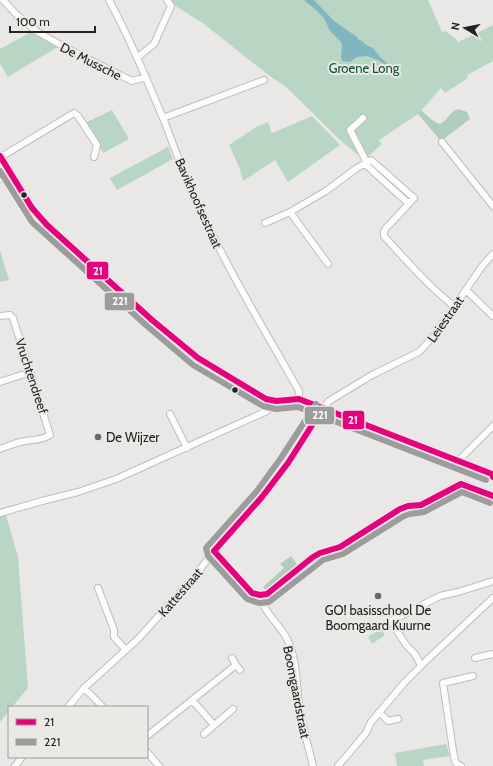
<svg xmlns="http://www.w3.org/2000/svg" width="493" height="766" viewBox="0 0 493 766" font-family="Cabin,sans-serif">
<rect width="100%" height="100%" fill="#e9e8e7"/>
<path fill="#b8d6c3" d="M170 0H428L442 32 445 31 457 40 458 42 493 25V61L467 75 468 78 445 93 441 88 418 114 379 140 382 144 364 160 341 141 285 86 271 77 204 24 174 5Z
M33 31 59 46 8 77 0 63V49Z
M112 110 129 139 103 153 85 123Z
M312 116 340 145 288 182 275 160 243 181 240 169 229 145 258 126 268 122 272 133Z
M168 147 173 159 117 190 110 178Z
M0 250 9 280 0 282Z
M6 515 18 557 28 688 12 707H9V711L0 722V516Z
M381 629 385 635 372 644 368 637Z
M446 744 450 756 423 760 424 766H397L395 753Z"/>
<path fill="#afcdba" d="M458 109 467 112 470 119 441 141 418 114 421 110 432 120 439 124C447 122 449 112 458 109Z
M408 507 410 511 348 548 346 544Z
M291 556 301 570 272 597 263 587 284 568 280 564Z"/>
<path fill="#81b5c0" d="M304 0H314L334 21 357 37 358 39 362 41 366 45 373 48 381 58 393 69 392 70 380 61 367 56 357 57 350 62 342 61 341 57 342 46 341 42 330 31 324 18 315 9Z"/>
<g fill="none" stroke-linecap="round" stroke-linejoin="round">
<defs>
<path id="minor" d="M3 0 17 15 36 31 68 49 132 81 146 77
M109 0C130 38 146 78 163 118 174 146 184 175 197 202 226 267 264 329 299 391V399
M138 57 154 44 171 6 167 0
M163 118 264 80
M363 118 350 130 366 161 365 164
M442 142 493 206
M0 156 32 208 38 216 47 225 152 320 198 358 266 399 276 401 299 399 492 474 493 477
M1 157 74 113 78 116 97 145 94 157
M365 164 408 203
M0 179 9 172
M290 212 328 264
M265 223 290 212 326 191 357 168 371 160 414 198C405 208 396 218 386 228L384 232V236C406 260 428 286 454 306
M466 290 493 316
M0 316 10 315 13 318 50 435C42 440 34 440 25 441 17 442 8 446 0 449
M0 382 31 372
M170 414 187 448
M459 460 493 426
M0 513 42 501 78 492 116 479 267 411 274 405 276 401
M214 551 252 593C258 596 264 596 269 593L313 557 320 553 334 549 340 547 400 509 408 506 421 505 461 484 466 485 493 496
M98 588 114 630V637L125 649
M260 595C261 608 279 625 286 637 298 659 296 688 300 712 303 730 309 748 313 766
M232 658 236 665
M475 658 493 654
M421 665 415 654 406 645 391 621 440 596 458 592 493 581
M84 688 103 707
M192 700 214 725
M68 707 84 688 138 639 194 577 214 551 262 497 288 463 323 408 329 401 372 375 419 352 434 336 483 265 493 254
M379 712 388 721 398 719
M204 734 233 709
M147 736 236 665 240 670
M147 752 159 766
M15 766 22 757
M338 766 366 733 371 722 405 682 428 659 493 598
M461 766 456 763 454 757 443 683 473 676"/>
</defs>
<use href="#minor" stroke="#bfbebd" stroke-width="8"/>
<use href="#minor" stroke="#fcfcfb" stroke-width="6"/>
<defs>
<path id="bus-1" d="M0 156 32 208 47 225 152 320 198 358 266 399 276 401 299 399 492 474 493 477
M323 408 288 463 262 497 214 551 252 593 260 595 267 594 313 557 320 553 340 547 400 509 408 506 421 505 461 484 493 496"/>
<path id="bus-2" d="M0 171 32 222 147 326 193 365 263 406 276 409 298 407 486 480
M316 404 281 458 256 492 206 548 208 556 247 599 259 603 269 602 318 564 323 560 343 554 404 516 410 514 424 512 462 492 490 503"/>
</defs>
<use href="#bus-1" stroke="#eae9e6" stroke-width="9"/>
<use href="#bus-2" stroke="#eae9e6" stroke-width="9"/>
<use href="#bus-1" stroke="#e6007e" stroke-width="6"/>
<use href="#bus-2" stroke="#9c9c9c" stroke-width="6"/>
</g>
<g fill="#232322" stroke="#eae9e6" stroke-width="1.5">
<circle cx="24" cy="195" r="3.5"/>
<circle cx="235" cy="390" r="3.5"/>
</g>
<g fill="#686867" stroke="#eae9e6" stroke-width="1.5">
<circle cx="98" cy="437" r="4"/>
<circle cx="378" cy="596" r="4"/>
</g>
<g text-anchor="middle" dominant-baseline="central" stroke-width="4" stroke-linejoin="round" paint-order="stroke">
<g font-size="13" fill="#232322" stroke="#eae9e6">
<text transform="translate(91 61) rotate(27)">De Mussche</text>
<text transform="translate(199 203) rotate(66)">Bavikhoofsestraat</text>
<text transform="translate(445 319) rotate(-55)">Leiestraat</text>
<text transform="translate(32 376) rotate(72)">Vruchtendreef</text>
<text transform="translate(180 592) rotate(-49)">Kattestraat</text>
<text transform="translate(297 692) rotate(79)">Boomgaardstraat</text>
</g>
<g font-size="13" fill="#0f5333" stroke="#eae9e6">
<text x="364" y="68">Groene Long</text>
</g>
<g font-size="13" fill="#232322" stroke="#eae9e6" text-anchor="start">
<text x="106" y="437">De Wijzer</text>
<text x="378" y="610" text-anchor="middle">GO! basisschool De<tspan x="378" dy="15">Boomgaard Kuurne</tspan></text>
</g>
</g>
<g stroke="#eae9e6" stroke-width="1.5">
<rect x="86" y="261" width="23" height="19" rx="4" fill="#e6007e"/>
<rect x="104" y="292" width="31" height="19" rx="4" fill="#9c9c9c"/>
<rect x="304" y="406" width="31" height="19" rx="4" fill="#9c9c9c"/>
<rect x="342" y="410" width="23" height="20" rx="4" fill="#e6007e"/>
</g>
<g font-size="11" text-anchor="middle" font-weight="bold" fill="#fff">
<text x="98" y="275">21</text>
<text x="120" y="305">221</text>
<text x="320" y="419">221</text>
<text x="353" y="424">21</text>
</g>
<rect x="8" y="706" width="140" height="52" fill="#eae9e6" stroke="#9a9a98"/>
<rect x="16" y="719" width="20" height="6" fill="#e6007e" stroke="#9a9a98"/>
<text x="44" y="726" font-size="12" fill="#232322">21</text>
<rect x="16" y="739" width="20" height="6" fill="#9c9c9c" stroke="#9a9a98"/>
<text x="44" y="746" font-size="12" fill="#232322">221</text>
<g transform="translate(465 28) rotate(280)" stroke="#eae9e6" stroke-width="3" paint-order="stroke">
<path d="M0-3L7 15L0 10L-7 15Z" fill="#232322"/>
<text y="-6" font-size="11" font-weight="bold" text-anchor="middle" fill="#232322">N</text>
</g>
<path d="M10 26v6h85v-6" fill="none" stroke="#232322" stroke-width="2"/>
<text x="16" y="26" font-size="12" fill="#232322" stroke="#eae9e6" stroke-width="3" paint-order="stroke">100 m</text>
</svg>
